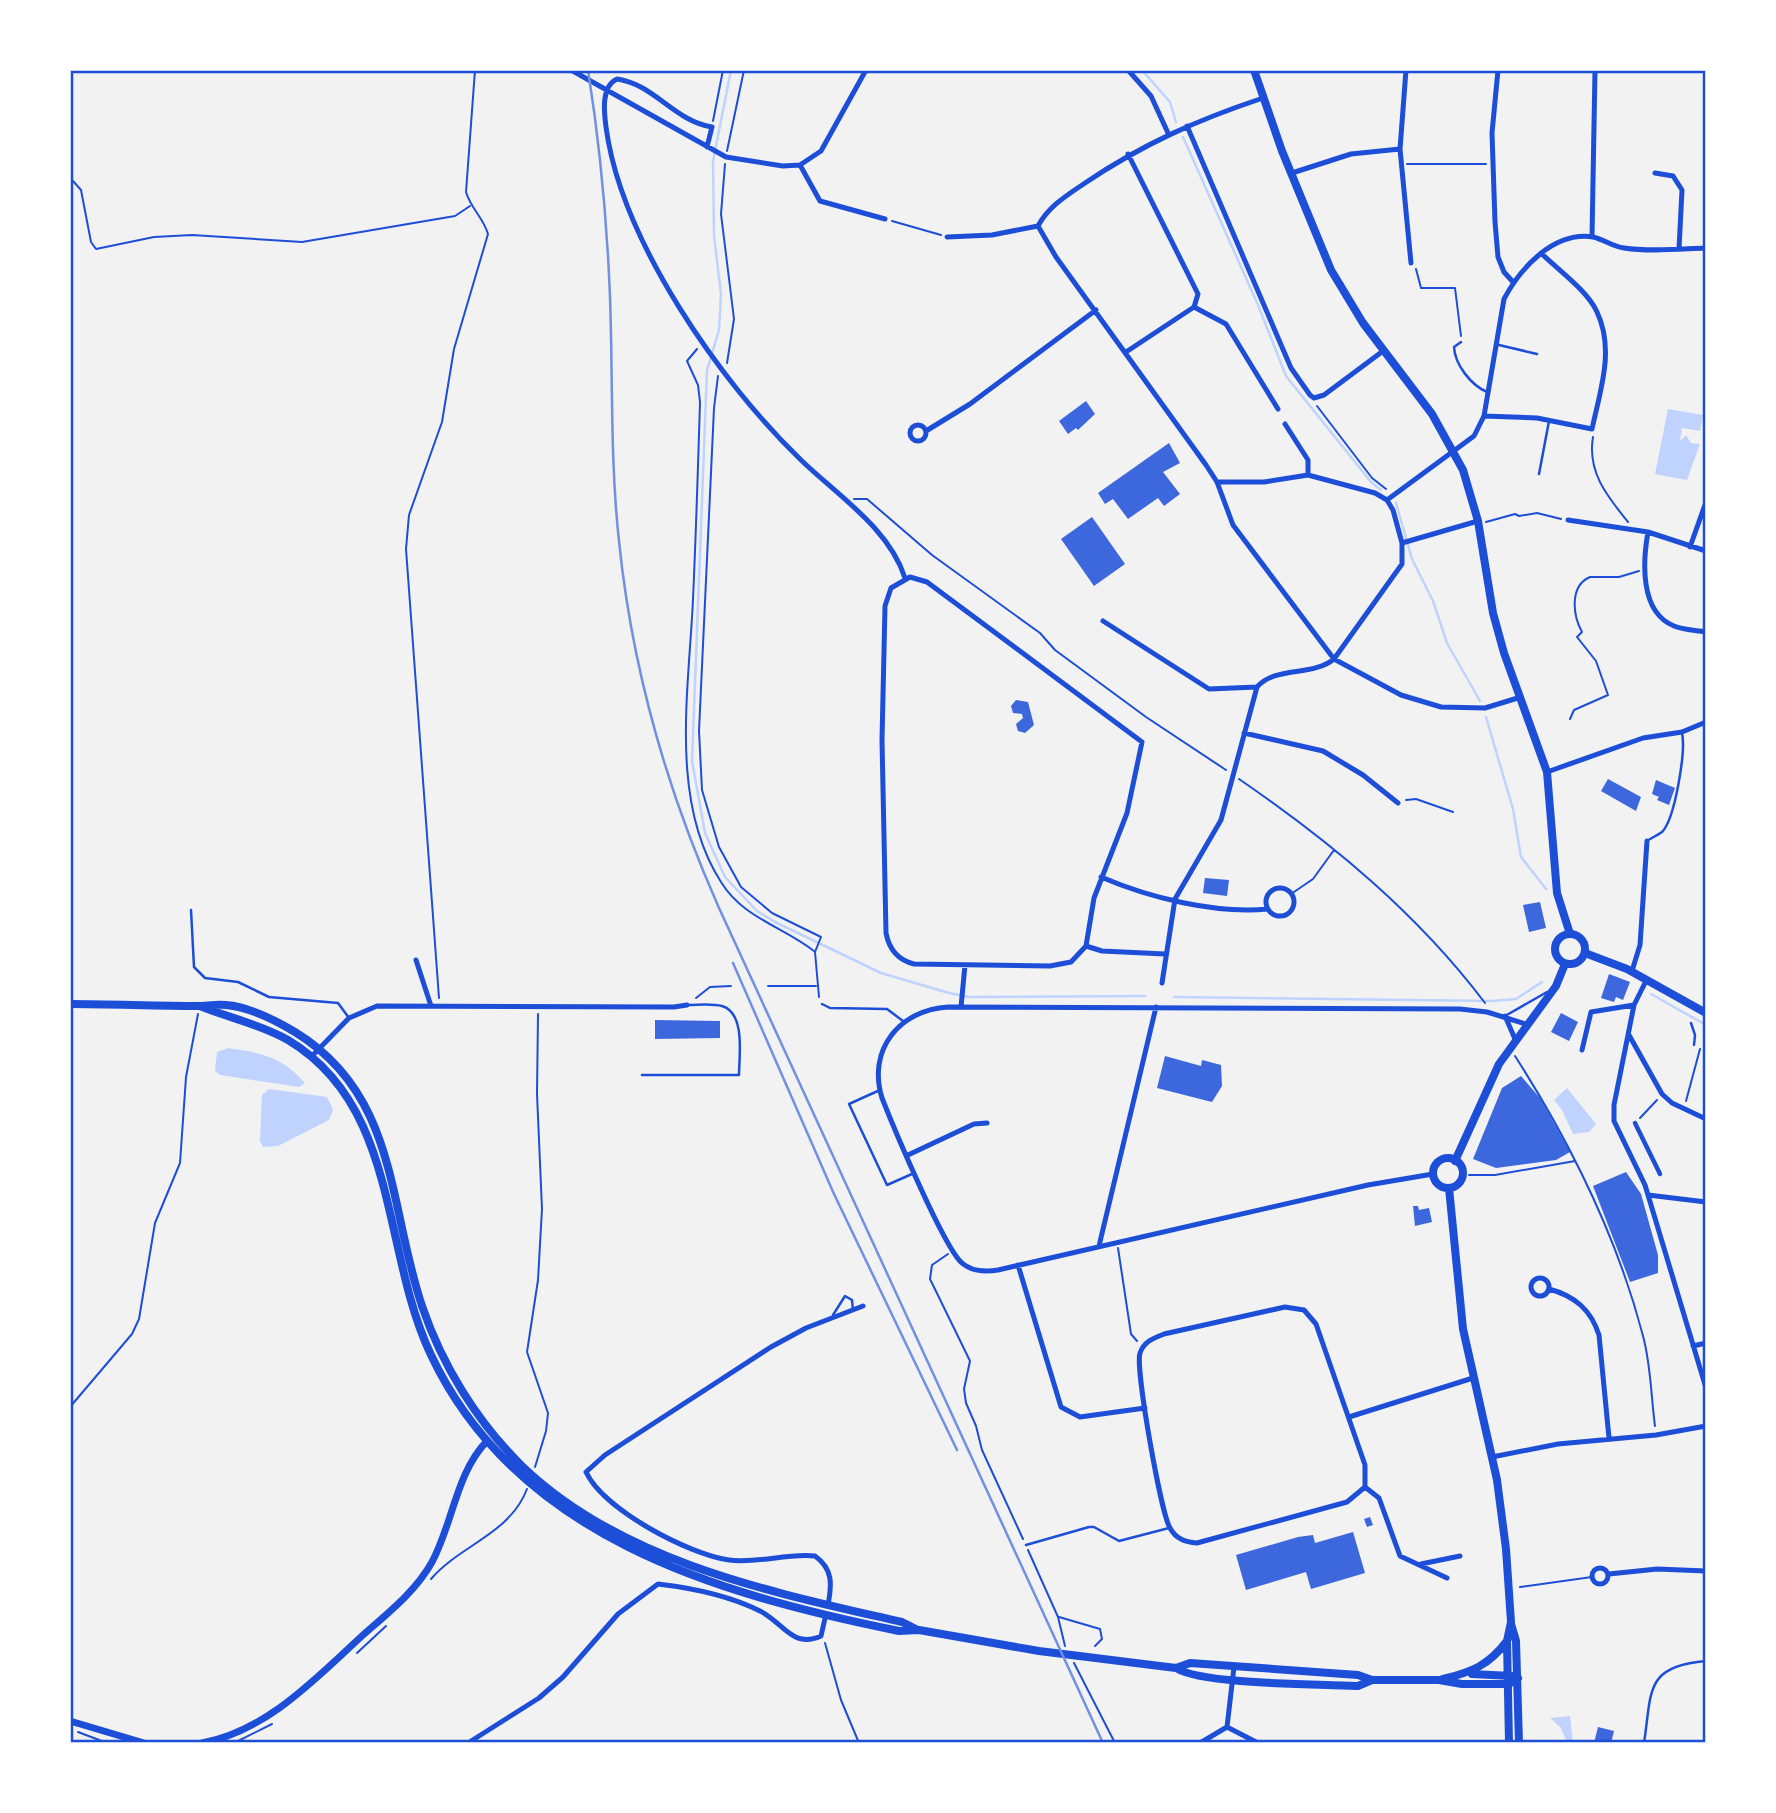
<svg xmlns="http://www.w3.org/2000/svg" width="1776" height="1813" viewBox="0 0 1776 1813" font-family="'Archivo Narrow',sans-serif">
<rect width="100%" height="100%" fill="#f2f2f2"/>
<path fill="#bfd3fe" d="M1668 409 1703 415 1700 431 1682 428 1680 441 1686 435 1691 443 1700 444 1687 480 1655 474Z
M228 1048C262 1053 282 1057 305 1083L299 1087 220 1075 215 1071 217 1052Z
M1567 1088 1596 1124 1589 1132 1573 1134 1562 1110 1554 1100Z
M269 1089 327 1097 333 1110 329 1120 278 1146 263 1147 260 1141 262 1095Z
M1570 1716 1573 1743H1567L1561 1728 1550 1718Z"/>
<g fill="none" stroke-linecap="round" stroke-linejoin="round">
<path stroke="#bfd3fe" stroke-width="2.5" d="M731 70 713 161 714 236 721 294 719 330 707 370 692 761 705 833 725 877 757 911 775 922 881 973 949 993 969 997 1145 996
M1142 70 1170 102 1176 122
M1183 137 1258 305 1286 376 1371 482 1381 490
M1396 503 1412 559 1433 601 1447 643 1480 701
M1486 717 1513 809 1521 857 1546 889
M1651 994 1706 1025
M1174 997 1492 1001 1516 999 1542 982"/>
</g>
<path fill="#3d67dc" d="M1086 401 1095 414 1078 430 1076 428 1068 434 1059 421Z
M1169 443 1180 463 1163 472 1180 494 1164 506 1158 498 1128 519 1113 499 1105 504 1098 493Z
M1092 517 1125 564 1094 586 1061 539Z
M1016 700 1028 702 1034 725 1025 733 1018 731 1016 724 1023 718 1022 714 1013 713 1011 706Z
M1608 779 1641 797 1636 811 1601 791Z
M1656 780 1675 788 1669 805 1657 800 1659 797 1652 794Z
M1205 878 1229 880 1227 896 1203 893Z
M1540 902 1546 928 1529 932 1523 905Z
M1609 974 1630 982 1623 1000 1616 997 1614 1002 1601 998Z
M1561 1013 1578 1022 1569 1041 1551 1032Z
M655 1020 720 1021V1038L655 1039Z
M1165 1056 1201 1066 1202 1060 1221 1065 1222 1086 1212 1102 1157 1088Z
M1521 1076 1540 1098 1570 1152 1556 1160 1496 1168 1473 1159 1502 1088Z
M1626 1172 1641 1194 1658 1255V1273L1630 1282 1593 1186Z
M1413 1206H1418L1419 1210 1429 1208 1432 1222 1415 1226Z
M1370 1517 1373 1525 1367 1527 1364 1519Z
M1353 1532 1365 1573 1311 1589 1306 1572 1246 1590 1236 1555 1298 1537 1313 1535 1315 1543Z
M1598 1727 1614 1731 1611 1743H1594Z"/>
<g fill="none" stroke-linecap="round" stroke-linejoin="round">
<path stroke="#1d4ed8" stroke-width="2" d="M713 121 723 70
M727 151 744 70
M725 164 721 214 734 319 727 363
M1407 164H1486
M70 183 73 181 81 190 91 242 96 249 154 237 192 235 302 242 455 216 470 206
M892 221 941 235
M1416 269 1421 288H1455L1461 336
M697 349 687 361 698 385 700 402C698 468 696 534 693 599 689 690 669 801 721 882 743 918 782 926 814 951
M718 376 714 408 699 731 702 790 719 847 741 887 772 913 821 937 815 952 819 997
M1317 406 1372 478 1386 489
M1593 437C1587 472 1607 496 1628 522
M854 499H867L932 555 1040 633 1055 650 1146 717 1226 770
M1486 522 1515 514 1519 516 1537 513 1561 519
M1570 719 1574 710 1608 695 1596 661 1577 637 1582 632C1573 616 1569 586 1590 577H1619L1639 571
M1239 779C1332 843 1417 913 1485 1003
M1406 800 1416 799 1453 812
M1291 894 1313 879 1334 850
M768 986H816
M439 998 406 549 409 515 442 422 454 349 488 234C483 217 471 209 466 192L475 70
M696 998 710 987 731 986
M1515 1056C1570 1142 1617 1236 1643 1336 1651 1365 1651 1397 1655 1426
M1686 1101 1700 1049
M1640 1118 1657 1100
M1469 1175H1495L1575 1161
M1118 1248 1131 1334 1137 1341
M948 1254 932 1265 930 1279 970 1361 964 1389 966 1403 976 1426 982 1450 1023 1539
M70 1407 132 1334 139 1319 155 1223 180 1163 186 1077 198 1014
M535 1467 546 1431 548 1413 527 1352 538 1280 542 1209 537 1094 538 1014
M1028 1550 1058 1617 1065 1646
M431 1579C460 1545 510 1534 527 1489
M1520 1587 1592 1577
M1059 1617 1100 1629 1102 1639 1095 1646
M825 1643 841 1700 859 1743
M357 1653 386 1626
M1074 1663 1115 1743
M78 1732 107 1743
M234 1743 272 1724"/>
<path stroke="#1d4ed8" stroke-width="2.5" d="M1461 342 1454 347C1455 365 1471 385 1487 392
M1499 345 1537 354
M1539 474 1549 421
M1647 841C1651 838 1658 835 1662 832 1675 819 1686 751 1682 733
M191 910 194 967 205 978 238 982 269 997 338 1003 349 1018
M822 1004 830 1008 887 1009 903 1021
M1505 1016 1547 992
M1691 1023 1695 1035 1694 1045
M642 1075H739C739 1057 746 1013 722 1006 711 1003 698 1005 687 1005
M880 1090 849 1104 887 1185 912 1174
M833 1315 845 1296 852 1300 853 1310
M1026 1545 1089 1527H1094L1119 1541 1169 1528
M1644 1743C1652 1692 1644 1666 1706 1661"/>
<path stroke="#1d4ed8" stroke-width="4.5" d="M1635 1123 1660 1174"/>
<path stroke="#1d4ed8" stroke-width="5" d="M571 70 726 157 783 166 800 165 821 151 866 70
M1128 70 1151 96 1168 133
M1406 70 1400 149 1411 263
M1498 70 1492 133 1495 222 1498 257 1504 272 1513 282
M1187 126 1291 368 1310 395 1314 398 1324 395 1383 351
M707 147 712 127C674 121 654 84 617 79 601 86 604 112 606 127 621 240 720 382 801 460 837 495 889 528 905 578
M800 165 820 201 885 219
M1292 173 1351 154 1400 149
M1655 173 1673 176 1682 190 1679 249
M1038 226 1056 257 1206 465 1217 482 1233 525 1334 659 1401 695 1441 707 1485 708 1521 697
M947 237 992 235 1038 226C1049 206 1066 196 1085 183 1143 144 1197 120 1263 98
M1592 237 1595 70
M1194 307 1226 324 1278 409
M1126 352 1194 307 1198 294 1128 154
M1484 416 1537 418 1592 429C1600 391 1615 350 1597 312 1587 290 1558 270 1541 253
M1285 424 1308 460V475
M910 433a8 8 0 1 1 16 0a8 8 0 1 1-16 0Z
M926 431 970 404 1096 310
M1387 500 1474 436 1484 416 1504 299C1520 269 1553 231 1593 237 1603 239 1613 247 1624 248 1650 252 1679 249 1706 248
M1568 520 1648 532 1706 551
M1648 532C1643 560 1639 612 1674 626 1683 630 1696 630 1706 632
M1402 543 1478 521
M1690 547 1706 502
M910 577 927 582 1142 742 1127 813 1094 898 1086 946 1071 962 1050 966 914 964C898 960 889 949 886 933L882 740 885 606 891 588Z
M1103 621 1209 689 1257 687
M1244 733 1323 751 1363 775 1398 803
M1547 772 1643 738 1682 732 1706 722
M1101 877C1150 898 1215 914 1268 909
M1266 902a14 14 0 1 1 28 0a14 14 0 1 1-28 0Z
M1086 946 1102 951 1165 954
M416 960 431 1006
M1632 971 1640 945 1647 841
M1647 979 1634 1005 1614 1105V1121L1645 1185 1706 1388
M1162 983 1175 899 1221 820 1257 687C1275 666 1312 677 1334 659L1402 564V543L1393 510 1387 500 1375 493 1308 475 1264 482H1217
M961 1007 965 965
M1505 1016 1515 1039
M1629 1035 1662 1094 1672 1103 1706 1119
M1582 1050 1591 1012 1634 1005
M311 1057 349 1018 377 1006 674 1007 687 1005
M908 1155 974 1124 987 1123
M1433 1174 1368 1185 998 1270C985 1272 972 1272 962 1263 944 1248 893 1126 882 1098 867 1049 900 1010 948 1007L1460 1009 1487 1012 1526 1024
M1648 1195 1706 1202
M1099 1246 1156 1007
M1018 1265 1061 1407 1080 1417 1145 1408
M1531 1287a9 9 0 1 1 18 0a9 9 0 1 1-18 0Z
M1549 1289C1575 1296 1591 1310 1599 1335L1609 1438
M1285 1307 1304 1310 1316 1324 1365 1465V1487L1347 1502 1197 1543C1185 1542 1176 1539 1170 1528 1161 1513 1135 1368 1140 1353 1144 1341 1154 1338 1164 1334Z
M1693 1346 1706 1343
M1349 1417 1473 1378
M1492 1457 1558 1444 1656 1435 1706 1426
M1365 1487 1379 1498 1400 1556 1447 1578
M1421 1564 1460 1556
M1592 1576a8 8 0 1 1 16 0a8 8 0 1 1-16 0Z
M1609 1574 1657 1569 1706 1571
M828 1605C832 1584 833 1569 815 1556 786 1553 758 1564 729 1560 688 1554 604 1510 586 1472L605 1455 771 1347 806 1328 863 1306
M1227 1727 1258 1743
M468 1743 539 1698 563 1677 618 1614 658 1584C692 1588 728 1595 760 1611 784 1623 792 1649 821 1636L826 1614
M1200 1743 1227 1727 1234 1667"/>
<path stroke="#1d4ed8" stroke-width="7" d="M70 1721 144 1743
M202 1743C267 1731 316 1678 363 1635 388 1613 416 1591 432 1562 453 1523 456 1473 487 1441"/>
<path stroke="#1d4ed8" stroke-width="8" d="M1254 70 1282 151 1331 270 1363 323 1432 414 1463 470 1478 521 1493 613 1504 653 1547 772 1557 893 1570 934
M1555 949a15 15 0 1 1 30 0a15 15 0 1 1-30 0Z
M1585 953 1627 969 1706 1013
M70 1004C112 1004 155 1006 197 1006 206 1006 216 1004 226 1005 250 1007 275 1020 295 1032 398 1095 388 1205 422 1306 442 1365 477 1422 522 1466 622 1562 771 1592 902 1622L916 1629
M200 1006C229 1018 260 1024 288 1040 400 1107 381 1250 431 1355 517 1537 717 1594 899 1631L919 1630 1039 1651 1176 1668 1190 1663 1358 1675 1372 1680H1439L1462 1684H1509L1518 1678
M1433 1173a15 15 0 1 1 30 0a15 15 0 1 1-30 0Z
M1455 1161 1499 1064 1556 986 1565 964
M1449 1188 1463 1329 1497 1480 1506 1549 1511 1622 1507 1641 1509 1743
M1511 1624 1516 1641 1519 1743
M1176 1668C1202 1685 1321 1684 1358 1686L1372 1680
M1472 1674 1512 1676
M1443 1679C1472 1672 1489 1665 1507 1641"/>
<path stroke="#7290e2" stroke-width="2.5" d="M588 70C600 145 607 221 610 297 613 378 610 460 619 541 632 669 667 791 719 908L1103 1743
M733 963 834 1194 957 1450"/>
</g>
<rect width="1776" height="1813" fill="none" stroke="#ffffff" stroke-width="144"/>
<rect x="72" y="72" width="1632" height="1669" fill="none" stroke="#1d4ed8" stroke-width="2.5"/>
</svg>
